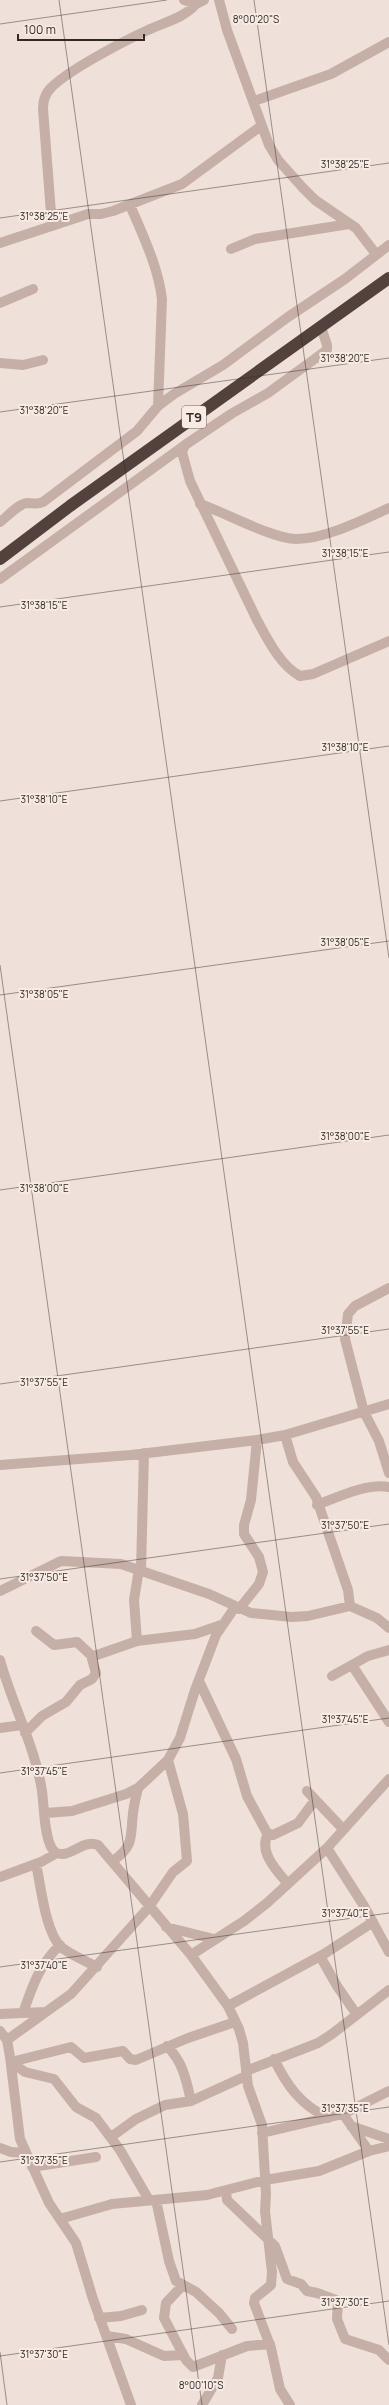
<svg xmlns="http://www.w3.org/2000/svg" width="389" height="2405" viewBox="0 0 389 2405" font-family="Manrope,sans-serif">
<rect width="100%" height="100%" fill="#efe1d9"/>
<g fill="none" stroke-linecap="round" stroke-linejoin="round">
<path stroke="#c6afa6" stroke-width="10" d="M184 0 196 4 204 0
M219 0 227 30 269 145 278 160 303 188 315 200 356 228 376 254
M254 101 331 74 389 42
M130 205C143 236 158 266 162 299L158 406
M52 226 43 109C43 102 44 96 49 90 64 72 126 40 148 30 165 22 184 18 196 4
M0 243 88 214H101L113 211 182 184 261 126
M231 249 255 239 349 224
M0 303 33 289
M321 327 327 345V350L268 393 231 414 185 445 182 452 190 481 257 620C268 640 280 665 300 676L313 674 389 641
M0 363 23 365 43 360
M200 504C224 512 273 539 296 539 325 539 363 520 389 508
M0 522C7 517 18 504 27 503 34 503 37 505 43 502L137 431 158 406 174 394 223 365 288 317 345 279 389 245
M0 579 185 445
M389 1288 355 1306 348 1314 345 1339 364 1412 379 1441 389 1473
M285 1435 293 1462 316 1497 348 1590 350 1606
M0 1465 131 1455 257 1440 285 1435 389 1404
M317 1505C338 1497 367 1483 389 1487
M141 1570 144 1453
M0 1591 61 1561 121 1564 209 1594 251 1613 292 1617 308 1616 350 1606 377 1618 389 1628
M239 1609 259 1584 263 1572 259 1557 244 1534V1525L251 1500 257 1440
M36 1631 54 1645 77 1642 93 1657
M137 1641 134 1600 139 1569
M0 1660C12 1704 35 1746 42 1791 44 1804 44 1844 55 1852 68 1861 83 1838 98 1845L191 1955 228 2006 239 2029 243 2043 248 2086 262 2125 266 2194 265 2211 272 2272 271 2285 255 2298 254 2303 271 2348 280 2389 290 2405
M352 1665 389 1722
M332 1676 368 1656 389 1650
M199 1681 236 1759 247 1796 267 1833 273 1835 298 1823 315 1800
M0 1728 22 1725
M25 1733 42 1716 66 1702 80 1685 92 1679 96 1673 92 1659 94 1656 137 1641 195 1634 221 1625
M307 1791 343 1829
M46 1813 72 1811 126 1794 138 1788 168 1760 180 1738 195 1690 216 1635 235 1607
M268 1834C258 1852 277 1871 288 1884
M327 1848 364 1906 389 1952
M113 1861C135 1845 130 1837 133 1813 134 1805 136 1796 138 1788
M36 1864C41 1885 45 1932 61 1947 71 1955 86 1961 97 1967
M0 1877 41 1862 57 1853
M166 1927 214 1939
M191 1955 244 1921 267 1903 327 1848 389 1779
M320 1956 337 1986 357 2015
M228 2006 324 1954 373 1922
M23 2013C32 1987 39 1965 60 1945
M0 2014 45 2012
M0 2031 7 2040 10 2057 20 2139 49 2203 76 2243 93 2299 131 2405
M7 2040 71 1994 149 1907 173 1872 187 1861 183 1814 168 1760
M167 2046C183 2062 186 2079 191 2101
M274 2059C287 2086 301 2105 328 2118
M11 2062 71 2047 84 2058 123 2051 130 2059 136 2060 188 2038 235 2022
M11 2062 25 2072 54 2079 76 2107 96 2118 120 2150 149 2200
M246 2071 318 2043 332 2034 389 1990
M343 2114 369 2151
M351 2126 389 2139
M262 2133 343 2114 389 2091
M111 2137 136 2119 165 2105 191 2101 246 2076
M0 2148 11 2152 26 2153
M32 2167 96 2157
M226 2191 227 2200 275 2246 287 2279 301 2284 307 2291 317 2293 336 2300 338 2302 337 2319 345 2339 379 2350 389 2360
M156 2200 169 2261 176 2281 196 2292 219 2313 232 2329
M60 2219 112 2204 207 2195 265 2180 319 2171 369 2151 389 2146
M182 2286 166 2303 164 2318 186 2360 193 2367 247 2346 270 2344
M99 2318 121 2316 142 2310
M107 2336 126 2339 164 2356 183 2355
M202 2405 218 2378 222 2355"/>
<path stroke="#53413e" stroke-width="12" d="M0 559 70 506 389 278"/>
</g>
<path fill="none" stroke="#322826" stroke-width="1" stroke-opacity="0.45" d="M59 0 389 2345M254 0 389 958M0 24 167 0M0 218 389 163M0 412 389 358M0 607 389 552M0 801 389 746M0 965 202 2405M0 995 389 941M0 1190 389 1135M0 1384 389 1329M0 1579 389 1524M0 1773 389 1718M0 1967 389 1913M0 2162 389 2107M0 2352 7 2405M0 2356 389 2301"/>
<g text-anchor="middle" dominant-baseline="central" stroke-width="4" stroke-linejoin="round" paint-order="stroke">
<rect fill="#f7ebe4" stroke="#6d625f" stroke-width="1" x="182" y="406" width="24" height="22" rx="3"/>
<g font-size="13" font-weight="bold" fill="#322826">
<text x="194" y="417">T9</text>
</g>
</g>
<g font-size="10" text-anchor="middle" fill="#322826" stroke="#f7ebe4" stroke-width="4" stroke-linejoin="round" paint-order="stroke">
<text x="256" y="23">8°00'20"S</text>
<text x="345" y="168">31°38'25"E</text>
<text x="44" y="220">31°38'25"E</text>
<text x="345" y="362">31°38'20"E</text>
<text x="44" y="414">31°38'20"E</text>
<text x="345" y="557">31°38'15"E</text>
<text x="44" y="609">31°38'15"E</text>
<text x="345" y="751">31°38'10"E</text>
<text x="44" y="803">31°38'10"E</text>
<text x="345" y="946">31°38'05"E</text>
<text x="44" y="998">31°38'05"E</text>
<text x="345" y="1140">31°38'00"E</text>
<text x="44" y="1192">31°38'00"E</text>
<text x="345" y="1334">31°37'55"E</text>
<text x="44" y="1386">31°37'55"E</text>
<text x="345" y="1529">31°37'50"E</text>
<text x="44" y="1581">31°37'50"E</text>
<text x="345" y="1723">31°37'45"E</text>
<text x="44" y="1775">31°37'45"E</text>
<text x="345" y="1917">31°37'40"E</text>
<text x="44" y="1969">31°37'40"E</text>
<text x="345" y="2112">31°37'35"E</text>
<text x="44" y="2164">31°37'35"E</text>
<text x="345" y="2306">31°37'30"E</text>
<text x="44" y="2358">31°37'30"E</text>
<text x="201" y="2389">8°00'10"S</text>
</g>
<path d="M18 34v6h126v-6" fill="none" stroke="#322826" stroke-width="2"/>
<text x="24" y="34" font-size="12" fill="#322826" stroke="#f7ebe4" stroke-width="3" paint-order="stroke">100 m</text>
</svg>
